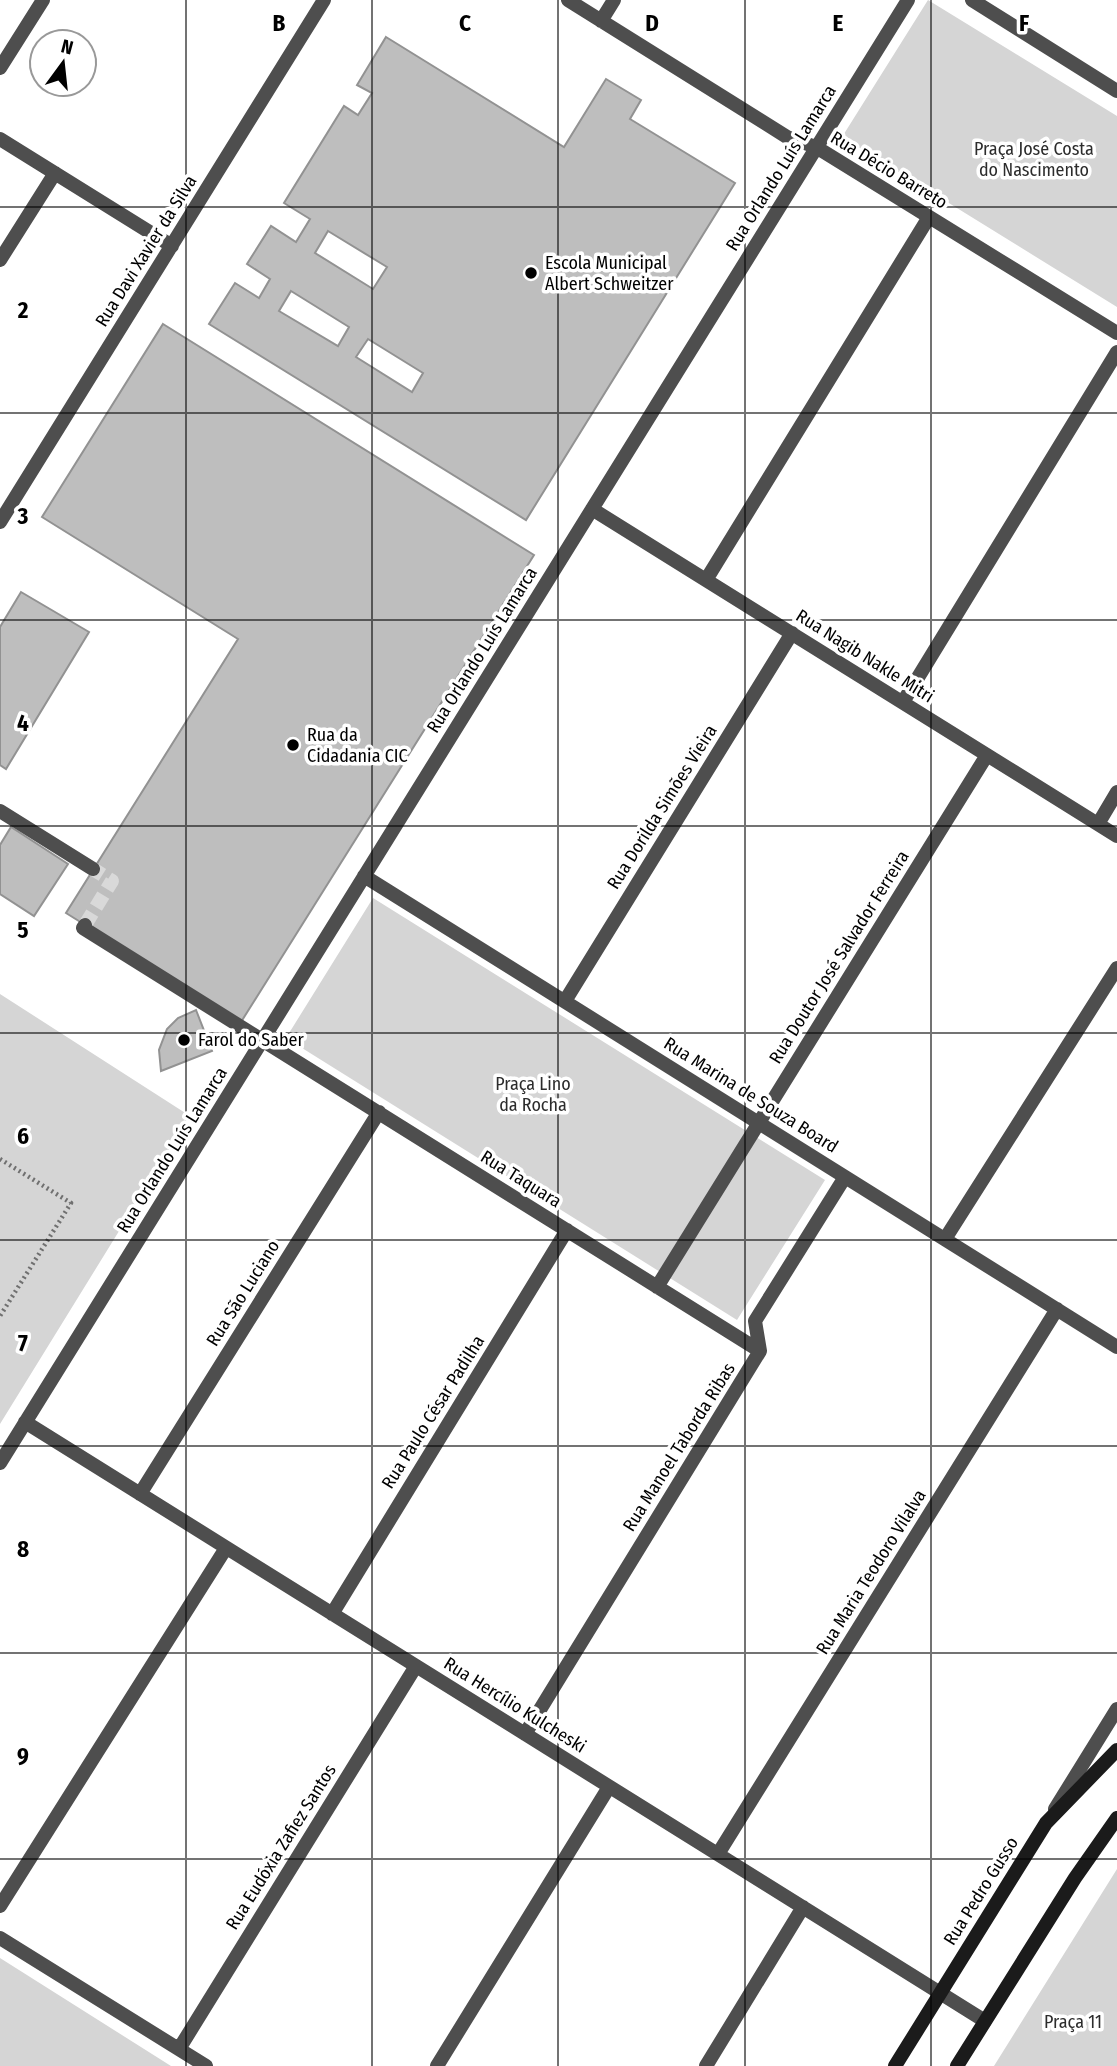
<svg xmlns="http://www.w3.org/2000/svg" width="1117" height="2066" viewBox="0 0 1117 2066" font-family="'Fira Sans Condensed',sans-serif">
<rect width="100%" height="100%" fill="#fff"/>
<path fill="#d5d5d5" d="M928 0 1117 116V307L842 137Z
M373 898 825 1180 737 1320 286 1038Z
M0 994 190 1116 0 1424Z
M1117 1869V2066H994Z
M0 1958 171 2066H0Z"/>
<path fill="#bebebe" stroke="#929292" stroke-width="2" fill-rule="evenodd" d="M386 37 564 147 606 79 641 100 630 119 735 183 526 520 209 324 235 283 259 298 270 279 247 264 271 226 296 242 310 219 284 203 344 106 358 115 372 93 357 85ZM328 231 387 267 373 289 315 253ZM291 291 349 327 338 346 279 311ZM368 339 423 373 412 392 356 357Z
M163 324 534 555 241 1022 66 913 238 639 42 517Z
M21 592 89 632 6 769 0 765V627Z
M11 827 68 864 34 916 0 894V845Z
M196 1010 212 1051 161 1071 159 1050 167 1029 178 1018Z"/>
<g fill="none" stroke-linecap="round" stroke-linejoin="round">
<path stroke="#d9d9d9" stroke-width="14" stroke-dasharray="14 7" stroke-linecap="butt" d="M85 925 112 881 93 869"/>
<path stroke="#707070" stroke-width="4.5" stroke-dasharray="2 3.5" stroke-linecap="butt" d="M0 1159 71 1203 0 1316"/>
<path stroke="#4e4e4e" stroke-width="14" d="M0 811 93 869
M85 925 83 928 262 1040"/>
<path stroke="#4e4e4e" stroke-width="14" d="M568 0 787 137 816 147 1117 333
M972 0 1117 91
M601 21 614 0
M0 68 43 0
M0 139 172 246
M0 260 55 173
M592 509 1117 836
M0 522 324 0
M706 580 929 217
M903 702 1117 352
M1098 824 1117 792
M364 876 1117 1347
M565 1001 792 633
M262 1040 760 1351
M945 1239 1117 968
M657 1287 987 755
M25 1422 985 2021
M0 1463 908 0
M140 1494 379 1112
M332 1614 567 1230
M525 1734 760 1351 755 1321 845 1177
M1055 1809 1117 1709
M718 1854 1057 1309
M0 1906 226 1548
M0 1938 206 2066
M179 2049 416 1666
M437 2066 609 1787
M706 2066 803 1907"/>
<path stroke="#1b1b1b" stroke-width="14" d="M895 2066 1046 1823 1117 1750
M957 2066 1075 1878 1117 1818"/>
</g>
<path fill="none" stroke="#000" stroke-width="2" stroke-opacity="0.55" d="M186 0V2066M372 0V2066M558 0V2066M745 0V2066M931 0V2066M0 207H1117M0 413H1117M0 620H1117M0 826H1117M0 1033H1117M0 1240H1117M0 1446H1117M0 1653H1117M0 1859H1117"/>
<g fill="#000" stroke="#fff" stroke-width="2.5">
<circle cx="531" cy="273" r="7"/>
<circle cx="293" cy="745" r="7"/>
<circle cx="184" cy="1040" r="7"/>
</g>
<g text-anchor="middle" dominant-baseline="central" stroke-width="7" stroke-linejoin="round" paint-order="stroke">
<g font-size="18" fill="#2c2c2c" stroke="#fff">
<text x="1034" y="149">Praça José Costa<tspan x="1034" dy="21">do Nascimento</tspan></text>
<text x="533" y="1084">Praça Lino<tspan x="533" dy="21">da Rocha</tspan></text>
<text x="1073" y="2022">Praça 11</text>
</g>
<g font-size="18" fill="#000" stroke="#fff">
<text transform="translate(781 168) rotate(-58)">Rua Orlando Luís Lamarca</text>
<text transform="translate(889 170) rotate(31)">Rua Décio Barreto</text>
<text transform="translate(146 251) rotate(-58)">Rua Davi Xavier da Silva</text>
<text transform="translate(482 650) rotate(-58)">Rua Orlando Luís Lamarca</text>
<text transform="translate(865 656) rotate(32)">Rua Nagib Nakle Mitri</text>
<text transform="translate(662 807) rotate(-58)">Rua Dorilda Simões Vieira</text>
<text transform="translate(839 957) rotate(-58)">Rua Doutor José Salvador Ferreira</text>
<text transform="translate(751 1095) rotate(32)">Rua Marina de Souza Board</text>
<text transform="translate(172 1150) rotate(-58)">Rua Orlando Luís Lamarca</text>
<text transform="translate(521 1179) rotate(32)">Rua Taquara</text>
<text transform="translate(243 1293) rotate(-58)">Rua São Luciano</text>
<text transform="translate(433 1412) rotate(-58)">Rua Paulo César Padilha</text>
<text transform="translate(679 1447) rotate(-58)">Rua Manoel Taborda Ribas</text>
<text transform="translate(871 1572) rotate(-58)">Rua Maria Teodoro Vilalva</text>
<text transform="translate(515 1705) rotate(32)">Rua Hercílio Kulcheski</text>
<text transform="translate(281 1847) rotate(-58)">Rua Eudóxia Zafiez Santos</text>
<text transform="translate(981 1891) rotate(-58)">Rua Pedro Gusso</text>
</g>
<g font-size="18" fill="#000" stroke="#fff" text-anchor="start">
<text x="545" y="263">Escola Municipal<tspan x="545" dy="21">Albert Schweitzer</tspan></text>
<text x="307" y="735">Rua da<tspan x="307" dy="21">Cidadania CIC</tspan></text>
<text x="198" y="1040">Farol do Saber</text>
</g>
</g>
<g font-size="23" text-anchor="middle" font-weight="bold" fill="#000" stroke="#fff" stroke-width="7" stroke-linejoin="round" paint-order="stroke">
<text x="279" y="31">B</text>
<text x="465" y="31">C</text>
<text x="652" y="31">D</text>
<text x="838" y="31">E</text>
<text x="1024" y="31">F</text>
<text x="23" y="318">2</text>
<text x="23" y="524">3</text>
<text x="23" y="731">4</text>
<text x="23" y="938">5</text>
<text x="23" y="1144">6</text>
<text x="23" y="1351">7</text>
<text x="23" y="1557">8</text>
<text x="23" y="1764">9</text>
</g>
<g transform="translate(63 63) rotate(15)"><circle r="33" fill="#ffffff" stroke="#999999" stroke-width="2"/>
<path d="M0-5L12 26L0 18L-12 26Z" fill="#000000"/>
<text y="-10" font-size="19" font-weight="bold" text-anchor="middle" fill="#000000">N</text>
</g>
</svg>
